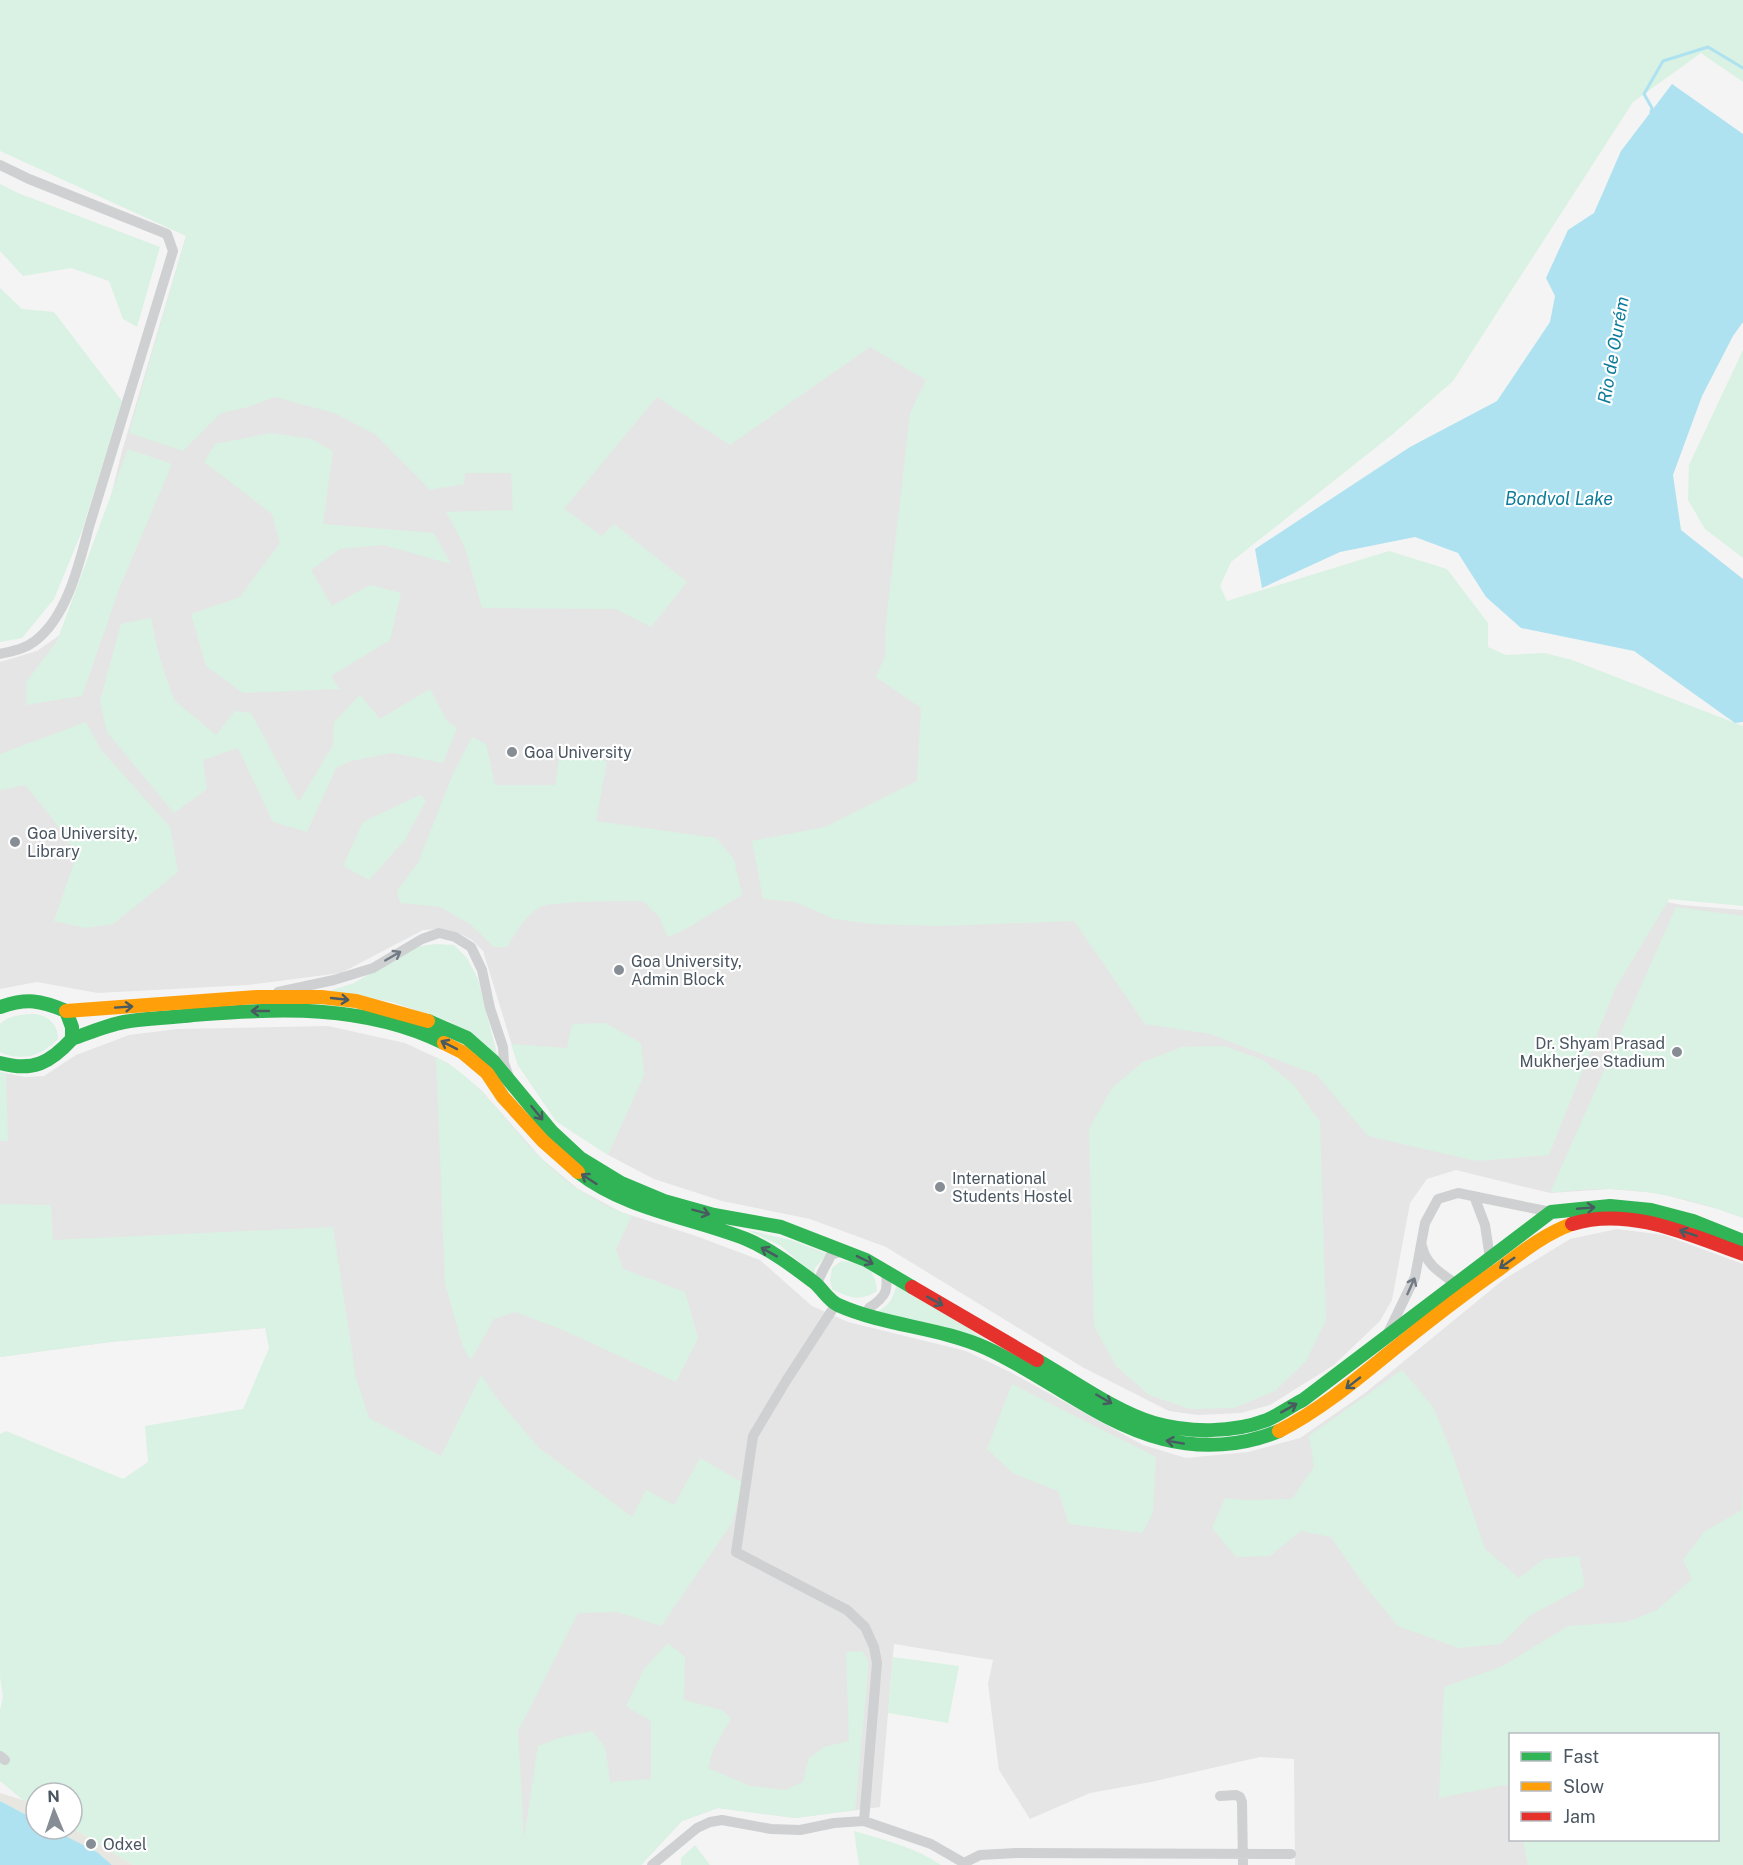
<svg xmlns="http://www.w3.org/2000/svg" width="1743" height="1865" viewBox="0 0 1743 1865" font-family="'Public Sans',sans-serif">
<rect width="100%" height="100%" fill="#f4f4f4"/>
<path fill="#e6e5e6" d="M802 175 998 470 1515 873 1682 905 1743 910V1218L1718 1209 1657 1193 1610 1189 1550 1193 1456 1170 1427 1179 1410 1203 1392 1300 1380 1321 1334 1365 1270 1405 1241 1413 1198 1415 1169 1411 1084 1368 886 1247 810 1219 722 1201 654 1179 608 1155 556 1121 518 1065 483 951 472 940 460 934 438 929 423 930 341 973 248 985 98 993 37 982 0 989V662L37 651 64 632 95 561 122 451 186 236Z
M328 1026 405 1043 448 1063 481 1090 542 1159 578 1189 621 1212 696 1236 760 1260 812 1306 848 1322 966 1351 1010 1372 1143 1445 1186 1458 1248 1452 1300 1438 1365 1393 1503 1280 1570 1239 1617 1229 1664 1235 1743 1264V1629L1510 1734V1840H1529L1530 1865H1295L1294 1759 1260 1757 1151 1782 1090 1793 1030 1819 999 1770 988 1684 993 1660 894 1644 880 1807 795 1818 718 1808 682 1821 641 1865 524 1844 265 1328 110 1342 0 1357V1072L25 1077 44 1076 76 1055 129 1035 177 1029Z"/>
<path fill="#d9f2e3" d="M0 0H1743V82L1701 53 1633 102 1453 381 1393 434 1231 562 1220 586 1227 601 1389 551 1447 569 1488 623V647L1506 655 1545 653 1572 660 1743 726V906L1669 899 1616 987 1549 1155 1476 1161 1368 1136 1317 1075 1210 1034 1145 1024 1074 921 939 926 872 924 834 919 795 902 763 899 752 841 825 827 917 781 921 708 876 677 885 656 886 623 910 413 926 380 870 347 730 445 657 397 564 509 602 536 614 524 687 582 651 627 616 609 482 608 464 545 446 512 513 510 511 473H465L464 484 430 490 375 434 334 413 275 397 248 407 221 413 183 451 129 433 186 236 0 151Z
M0 184 18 193 160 247 137 327 123 319 109 281 71 268 23 276 0 251Z
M0 288 22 309 54 312 122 401 82 531 54 599 22 638 0 642Z
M1743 350V558L1705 529 1688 500 1689 465Z
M271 433 311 439 333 451 323 524 434 533 451 564 383 545 340 549 311 570 332 606 370 585 401 593 390 640 331 676 340 689 243 693 206 666 191 614 240 597 280 543 272 514 204 462 215 444Z
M128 449 172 464 119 589 82 696 26 705 27 681 57 641Z
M151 618 159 656 174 700 216 735 235 711 251 713 299 802 333 745 334 722 360 695 380 719 430 689 447 721 457 728 443 763 393 753 351 761 336 768 307 832 273 822 238 748 203 760 207 789 174 813 107 732 100 701 121 624Z
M86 722 101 750 170 827 178 872 113 924 85 928 54 921 77 854 52 818 25 785 0 790V754Z
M472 737 486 744 495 785H555L560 753 607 761 596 821 716 838 734 859 742 895 684 930 668 937 659 917 643 901C627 901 550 901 540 907 525 916 516 932 507 947H494L470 924 440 907 400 903 397 891 418 863 453 774Z
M420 795 426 800 405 840 369 880 343 866 363 822Z
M1676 907 1743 916V1218C1701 1202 1656 1190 1611 1189 1591 1188 1570 1191 1550 1193Z
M435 944 454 945 467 958 478 979 499 1062 451 1022 392 1002 329 991 354 983 415 947Z
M36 1014C50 1017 58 1025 58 1039 41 1056 22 1062 0 1052V1024C9 1015 24 1014 36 1014Z
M605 1023 641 1043 644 1075 608 1155 556 1121 518 1065 511 1044 567 1048 572 1024Z
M1224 1046 1263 1060 1294 1085 1320 1122 1326 1320 1306 1361 1275 1391 1234 1408 1190 1409 1149 1395 1116 1366 1094 1326 1089 1129 1112 1088 1143 1062 1182 1047Z
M436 1057C482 1080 506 1125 542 1159 566 1184 599 1205 632 1216L616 1249 623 1269 685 1292 698 1338 676 1382 563 1330 515 1312 494 1319 471 1360 463 1347 445 1283Z
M0 1072 6 1073 8 1141H0Z
M0 1204 51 1205 53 1240 333 1227 356 1378 369 1418 441 1456 481 1375 495 1396 539 1448 632 1517 646 1490 674 1505 700 1458 743 1483 732 1523 661 1626 617 1612 578 1613 518 1731 524 1839 538 1746 562 1737 592 1731 605 1747 610 1782 651 1779V1721L626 1706 644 1669 668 1643 685 1657 684 1700 722 1710 731 1718 713 1750 708 1768 750 1786 785 1790 803 1782 809 1758 824 1747 849 1741 846 1652 862 1651 869 1662 855 1810 795 1818 718 1808 682 1821 641 1865H133L72 1828V1793H36V1807L23 1800 0 1781V1710L3 1697 0 1677V1434L6 1431 123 1479 148 1462 145 1426 243 1409 269 1348 265 1328 110 1342 0 1357Z
M747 1230 791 1240 828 1254 815 1268 814 1275 781 1246Z
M841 1261C863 1263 876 1268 877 1291 860 1302 849 1298 832 1289L830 1280 832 1268Z
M897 1282 1013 1357 877 1312C891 1304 894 1297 897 1282Z
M1402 1370 1433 1407 1452 1453 1485 1549 1519 1578 1544 1559 1579 1556 1585 1586 1531 1615 1501 1644 1458 1648 1398 1626 1362 1582 1331 1537 1301 1531 1270 1556 1236 1557 1212 1528 1225 1498 1241 1500 1292 1499 1314 1467 1309 1436Z
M1012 1384 1156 1457 1153 1513 1142 1533 1069 1524 1058 1491 1013 1473 987 1449Z
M1743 1480V1865H1528L1523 1840H1718V1734H1510V1786V1784L1439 1798 1444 1687 1503 1666 1568 1626 1627 1622 1657 1610 1692 1579 1683 1560 1704 1532 1742 1510Z
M893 1657 959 1666 948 1723 888 1713Z
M854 1831C884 1840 915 1847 941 1865H859Z
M695 1845 710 1865H681V1858Z"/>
<path fill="#e7e6e1" d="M0 1793 23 1800 36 1807V1820L0 1801Z
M72 1828 133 1865H112L97 1852 52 1829Z"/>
<path fill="#aee2f0" d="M1672 84 1743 134V322L1733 336 1702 396 1673 475 1681 530 1743 579V722L1735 723 1634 651 1521 628 1486 597 1458 553 1415 537 1340 552 1262 588 1255 549 1410 447 1497 401 1550 322 1555 296 1546 278 1568 230 1594 213 1621 151Z
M0 1801 36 1820V1829H52L97 1852 112 1865H0Z"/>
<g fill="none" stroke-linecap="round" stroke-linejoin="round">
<path stroke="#aee2f0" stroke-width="3" d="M1651 112 1652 108 1644 94 1663 61 1708 47 1743 68"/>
<path stroke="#ced0d2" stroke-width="10" d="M0 165 29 179 167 234 173 251 89 527C79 564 67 617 35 641 25 649 12 651 0 654
M278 992 334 980 373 968 422 939 439 933 455 937 471 947 482 970 490 1008 503 1047 504 1063 509 1077
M1474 1196 1485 1225 1490 1258
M1422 1246C1426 1265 1441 1273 1456 1284
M817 1285C821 1271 826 1267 831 1255L845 1250
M836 1304 786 1381 753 1436 736 1552 847 1610 865 1627 874 1647 877 1663 864 1821 931 1844 964 1863V1865
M869 1308C887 1296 888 1291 886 1270
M1388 1333 1415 1277 1425 1223 1438 1199 1458 1193 1551 1212
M0 1756 5 1760
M1220 1796 1236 1795 1240 1797 1242 1802 1243 1865
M964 1863 980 1855 1016 1853 1291 1854
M652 1865 697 1828 710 1822 722 1820 771 1829 800 1830 834 1823 864 1821"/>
<path stroke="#30b455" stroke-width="14" d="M0 1007C27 998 40 1000 66 1011L72 1027V1039C50 1063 33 1072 0 1063
M428 1021 467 1038 493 1061 552 1132 580 1158 621 1183 664 1201 714 1215 781 1227 866 1260 912 1287
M72 1039C89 1033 107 1025 124 1022 146 1018 170 1018 193 1015 277 1008 365 1004 444 1043
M578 1172C627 1210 690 1217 746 1239 770 1249 794 1267 815 1283 823 1290 828 1300 838 1305 885 1326 939 1327 986 1348 1047 1376 1098 1422 1163 1439 1202 1449 1243 1446 1279 1431
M1037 1360C1072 1380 1116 1412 1154 1423 1189 1433 1233 1433 1267 1420 1279 1415 1291 1406 1303 1400L1551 1212 1610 1206 1651 1210 1693 1221 1743 1241"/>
<path stroke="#ff9f0a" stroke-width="14" d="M66 1011 257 997H321L356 1001 428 1021
M444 1043 462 1052 487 1073 503 1097 543 1141 578 1172
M1279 1431C1318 1411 1351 1384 1384 1357 1421 1327 1459 1297 1498 1270 1521 1253 1544 1234 1572 1224"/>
<path stroke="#e5322d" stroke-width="14" d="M1572 1224C1629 1206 1690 1235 1743 1254
M912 1287 1037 1360"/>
</g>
<defs><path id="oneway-shaft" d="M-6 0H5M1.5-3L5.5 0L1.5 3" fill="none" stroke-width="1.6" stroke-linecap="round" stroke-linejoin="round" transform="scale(1.5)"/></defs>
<g stroke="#727b83">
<use href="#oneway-shaft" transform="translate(393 956) rotate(-30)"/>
<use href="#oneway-shaft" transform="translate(1411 1286) rotate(-66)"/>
</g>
<g stroke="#495b60">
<use href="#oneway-shaft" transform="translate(340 999) rotate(6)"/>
<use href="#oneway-shaft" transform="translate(124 1007) rotate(-4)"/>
<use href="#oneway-shaft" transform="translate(260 1011) rotate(180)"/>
<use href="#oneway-shaft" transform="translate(449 1045) rotate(-153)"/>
<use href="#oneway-shaft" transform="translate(537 1113) rotate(51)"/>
<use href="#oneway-shaft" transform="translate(589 1179) rotate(-147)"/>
<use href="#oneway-shaft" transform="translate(1586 1208) rotate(-5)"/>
<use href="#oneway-shaft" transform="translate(701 1212) rotate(15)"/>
<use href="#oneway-shaft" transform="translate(1688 1233) rotate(-161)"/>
<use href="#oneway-shaft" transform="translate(769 1252) rotate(-151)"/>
<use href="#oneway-shaft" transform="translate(865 1260) rotate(26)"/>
<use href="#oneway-shaft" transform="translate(1507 1263) rotate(145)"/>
<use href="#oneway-shaft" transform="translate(935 1301) rotate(29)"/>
<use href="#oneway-shaft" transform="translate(1353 1383) rotate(142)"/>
<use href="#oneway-shaft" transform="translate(1104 1399) rotate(30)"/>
<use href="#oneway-shaft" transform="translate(1289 1408) rotate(-29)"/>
<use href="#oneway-shaft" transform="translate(1175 1442) rotate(-170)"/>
</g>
<g fill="#868d94" stroke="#fff" stroke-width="2">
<circle cx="512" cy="752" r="6"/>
<circle cx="15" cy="842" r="6"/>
<circle cx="619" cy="970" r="6"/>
<circle cx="1677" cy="1052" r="6"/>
<circle cx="940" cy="1187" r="6"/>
<circle cx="91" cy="1844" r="6"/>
</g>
<g text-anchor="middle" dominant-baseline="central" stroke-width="4.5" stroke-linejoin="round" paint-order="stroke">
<g font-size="16" fill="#4a5661" stroke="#fff" text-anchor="start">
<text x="524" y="752">Goa University</text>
<text x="27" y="833">Goa University,<tspan x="27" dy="18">Library</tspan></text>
<text x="631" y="961">Goa University,<tspan x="631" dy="18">Admin Block</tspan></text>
<text x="1665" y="1043" text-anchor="end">Dr. Shyam Prasad<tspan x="1665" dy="18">Mukherjee Stadium</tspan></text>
<text x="952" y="1178">International<tspan x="952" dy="18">Students Hostel</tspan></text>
<text x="103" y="1844">Odxel</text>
</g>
<g font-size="18" font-style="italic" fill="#0c7c9b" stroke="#fff">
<text transform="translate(1613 350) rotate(-80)">Rio de Ourém</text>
<text x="1559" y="498">Bondvol Lake</text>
</g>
</g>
<rect x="1509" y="1733" width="210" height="108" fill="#ffffff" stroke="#b7bbc0" stroke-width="1.5"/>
<rect x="1521" y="1752" width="30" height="9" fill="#30b455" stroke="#b7bbc0" stroke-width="1.5"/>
<text x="1563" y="1763" font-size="18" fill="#4a5661">Fast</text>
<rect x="1521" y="1782" width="30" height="9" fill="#ff9f0a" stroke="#b7bbc0" stroke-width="1.5"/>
<text x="1563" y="1793" font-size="18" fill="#4a5661">Slow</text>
<rect x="1521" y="1812" width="30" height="9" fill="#e5322d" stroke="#b7bbc0" stroke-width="1.5"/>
<text x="1563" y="1823" font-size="18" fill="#4a5661">Jam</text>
<g transform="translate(54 1811) rotate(358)"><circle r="28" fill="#ffffff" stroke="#b7bbc0" stroke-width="1.5"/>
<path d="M0-4.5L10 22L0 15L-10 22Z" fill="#868d94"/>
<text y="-9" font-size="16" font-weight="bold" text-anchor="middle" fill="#4a5661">N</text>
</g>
</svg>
